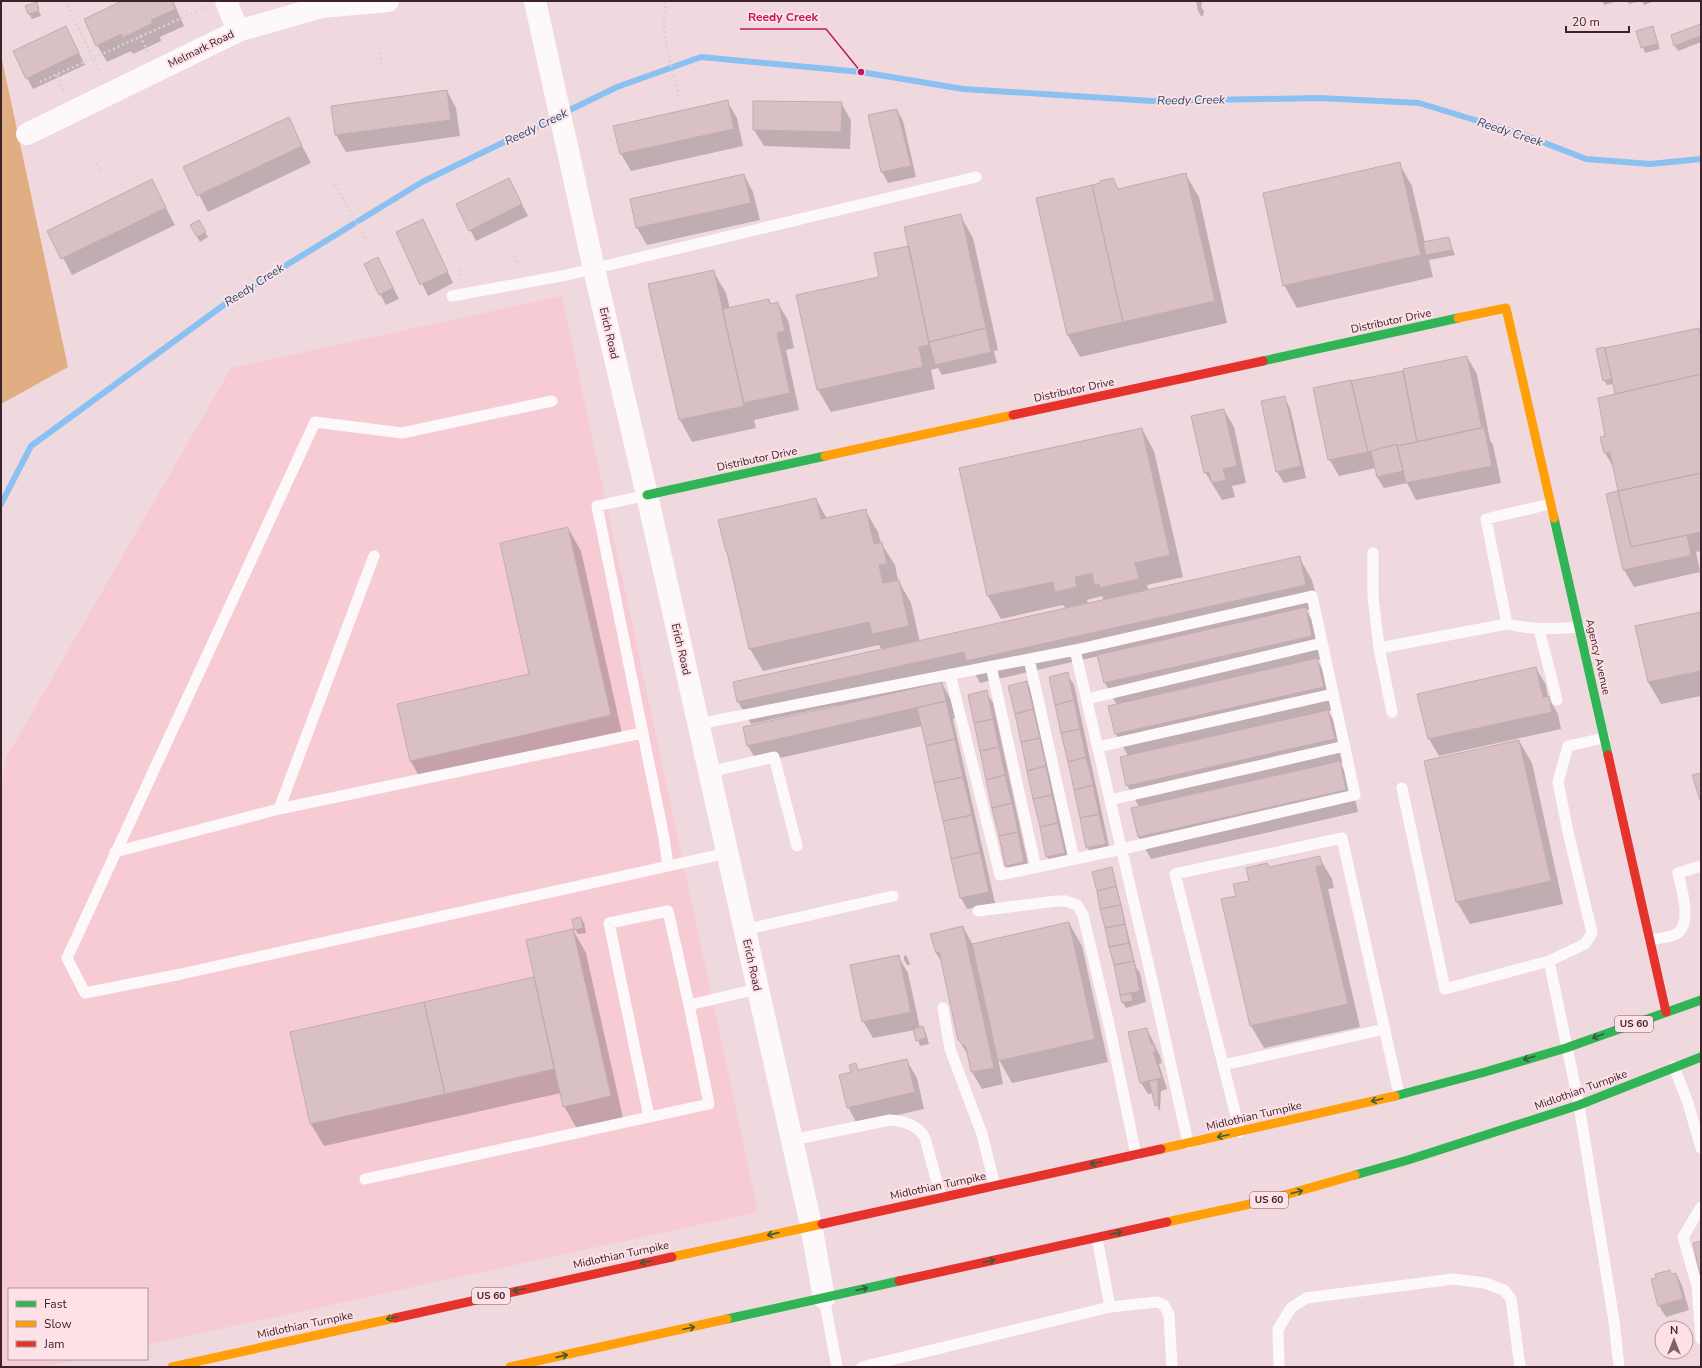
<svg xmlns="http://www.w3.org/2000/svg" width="1702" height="1368" viewBox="0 0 1702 1368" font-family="'Nunito Sans',sans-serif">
<rect width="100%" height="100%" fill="#f0d9de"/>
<path fill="#f7cbd4" d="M562 296 758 1212 147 1345V1289H9V1359H82L44 1367H1V787L6 758 231 368Z"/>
<path fill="#e1ae83" d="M1 55 68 367 1 404Z"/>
<path fill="#0003" fill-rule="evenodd" d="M124 1H173L184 26 160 37 161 41 133 54 131 51 107 62 97 45Z
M1196 1H1201L1202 4 1201 7 1204 11 1203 16H1201L1198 11Z
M1602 1H1619L1604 5Z
M1627 1H1637V2L1629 4Z
M1642 1H1651L1652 2 1644 5Z
M36 4 41 16 32 19 29 14Z
M1701 25V42L1678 51 1675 46Z
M66 27 85 65 33 89 27 78Z
M1652 27 1660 49 1645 53 1638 31Z
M447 91 456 108 460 136 346 152 336 135 332 107Z
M727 101 737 118 743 146 631 171 621 154Z
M841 103 851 120 850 149 764 146 754 130Z
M897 110 903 121 916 177 888 183 882 172 869 116Z
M288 119 311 163 208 212 185 168Z
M1399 163 1412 186 1425 243 1448 238 1455 255 1429 260 1433 277 1297 308 1284 285Z
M744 175 753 192 760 220 647 245 637 228 631 200Z
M1186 175 1199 197 1227 323 1080 357 1067 334 1118 190Z
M509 179 528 216 476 241 470 230Z
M152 181 175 225 72 275 49 231Z
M960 215 973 238 998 350 994 351 997 363 942 375 938 368 931 370 935 389 831 412 818 390 881 277 910 246Z
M199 221 208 237 200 242 191 225Z
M429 231 453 283 428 296 397 232Z
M384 270 399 299 386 305 380 294Z
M713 271 726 293 730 309 769 300 772 305 778 304 788 320 794 348 786 350 799 410 754 420 756 428 692 442 680 420Z
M1701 328V551L1696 552 1700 572 1634 587 1624 570 1607 495 1620 492 1615 470 1605 453 1601 438 1607 437 1617 394 1614 384 1607 385 1604 380V348L1607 353 1606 349Z
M1467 357 1477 374 1490 440 1493 445 1501 483 1416 500 1407 483 1384 488 1377 477 1376 468 1339 476 1329 459 1315 389 1404 371Z
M1284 397 1290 408 1306 478 1284 483 1277 472 1262 402Z
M1224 410 1234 427 1246 483 1232 486 1235 497 1222 500 1205 472Z
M1142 429 1154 451 1183 577 1147 585 1149 591 1299 557 1312 580 1319 607 1306 610 1318 631 1325 659 1317 660 1330 682 1336 710 1328 711 1341 733 1347 761 1340 763 1352 784 1358 812 1151 859 1138 836 1139 807 1127 785 1128 756 1116 734 1110 706 1117 705 1105 683 1099 656 980 683 975 674 941 682 951 700 955 718 953 719 995 903 967 909 961 898 922 726 758 763 748 746 744 728 838 707 837 705 751 724 738 702 882 650 879 645 763 671 750 649 730 557 727 552 720 521 816 499 827 519 865 510 878 532 881 543 895 565 898 580 911 603 920 642 1066 609 1063 605 1001 619 988 596 960 469ZM1102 596 1104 601 1088 604 1087 600Z
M568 528 581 551 623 738 423 783 410 760 531 675Z
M1701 613V696L1661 704 1648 682 1636 627Z
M1536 668 1546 685 1548 697 1558 714 1561 729 1439 756 1429 739 1419 695Z
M1067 674 1074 685 1111 855 1094 859 1087 847Z
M1027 682 1033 694 1071 864 1053 867 1047 856Z
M986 692 993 703 1030 873 1012 877 1006 865Z
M1519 741 1532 763 1563 904 1470 924 1457 902Z
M1319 857 1332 879 1334 888 1328 889 1360 1027 1264 1048 1251 1026 1222 900 1237 897 1250 882Z
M1111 868 1114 874 1136 967 1140 973 1146 1002 1126 1008 1123 1003 1093 873Z
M581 918 584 923 586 933 578 934 575 929Z
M1069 923 1082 946 1108 1062 1012 1083 998 1058 1003 1084 982 1089 972 1072 969 1057 959 1040 942 963 936 953 963 927 973 945Z
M573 930 586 953 623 1118 577 1129 564 1106 561 1093 324 1146 311 1124 291 1033 536 978Z
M906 955 909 961 910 965H907L904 960V956Z
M898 956 908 973 920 1028H923L926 1033 929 1044 920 1046 915 1030 873 1038 863 1021Z
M1147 1029 1160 1056 1162 1063 1159 1064 1167 1089 1161 1091 1160 1110H1159L1153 1093 1148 1094 1141 1083 1129 1033Z
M907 1061 917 1078 924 1109 857 1124 848 1107 852 1073 856 1064 859 1071Z
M1670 1271 1672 1275 1676 1274 1682 1285 1689 1310 1666 1317 1659 1306 1653 1280Z"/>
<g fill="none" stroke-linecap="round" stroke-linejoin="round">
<path stroke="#8ac0f2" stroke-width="6" d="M1 504 31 446 236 296 422 182 617 87 701 57 861 72 963 89 1152 101 1319 98 1419 103 1527 136 1586 159 1650 164 1701 159"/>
</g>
<path fill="#d8c0c5" stroke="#c2acb1" d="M122 1H172L176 9 151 20 153 23 122 38 121 34 96 46 84 19Z
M37 2 39 11 28 14 25 6Z
M1701 24V36L1674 46 1671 35Z
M66 26 79 53 26 79 13 51Z
M1653 26 1658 44 1641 48 1636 31Z
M447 90 451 120 335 135 331 106Z
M728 100 734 129 620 154 613 126Z
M753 101 842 102 841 132 753 130Z
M897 109 911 166 881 172 868 115Z
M289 117 302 146 197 196 183 167Z
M1400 162 1421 255 1283 286 1263 193Z
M1186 173 1215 301 1123 322 1092 185 1100 183V181L1113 178 1118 189Z
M744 174 751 203 636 228 630 199Z
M509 178 522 204 469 231 456 204Z
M152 179 166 208 61 259 47 231Z
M1092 185 1123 322 1067 335 1036 198Z
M961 214 986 328 929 342 904 227Z
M423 219 448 272 420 285 396 232Z
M199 220 206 232 197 237 190 225Z
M1449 237 1452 250 1426 255 1423 242Z
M909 246 929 345 919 347 923 367 817 390 796 295 879 277 874 253Z
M378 257 393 288 379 295 364 264Z
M714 270 744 406 679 420 648 284Z
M769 299 770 304 778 302 785 331 777 333 790 393 744 403 722 309Z
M986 328 991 352 935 365 929 342Z
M1699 328 1701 338V374L1615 394 1605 348Z
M1604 347 1612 379 1603 381 1596 349Z
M1467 356 1482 428 1417 442 1403 369Z
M1403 371 1417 442 1397 446V444L1368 452 1351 381Z
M1701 374V473L1618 491 1610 452 1604 453 1600 437 1605 436 1598 398Z
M1351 380 1368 452 1328 460 1313 388Z
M1285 396 1301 466 1276 472 1261 401Z
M1224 409 1237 466 1223 469 1226 480 1212 483 1209 472 1204 473 1191 416Z
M1484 427 1492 466 1406 483 1397 446Z
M1142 428 1170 555 1135 563 1139 579 1100 588 1099 584 1094 585 1092 573 1075 577 1077 587 1055 592 1053 582 987 596 959 468Z
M1397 444 1403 471 1377 477 1371 451Z
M1701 473V532L1631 547 1618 491Z
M1618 491 1631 547 1687 535 1691 554 1689 556 1623 570 1606 494Z
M816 498 821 519 866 509 874 544 882 542 887 564 879 565 883 583 899 580 909 626 872 634 869 622 749 649 727 552H726L718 520Z
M568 527 611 715 410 761 397 704 529 674 500 543Z
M1300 556 1306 585 966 661 964 652 737 702 733 682Z
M1306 607 1312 636 1104 683 1097 655Z
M1701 612V671L1648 682 1635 626Z
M1317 658 1324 687 1115 734 1108 706Z
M1536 667 1543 697 1549 696 1552 712 1428 739 1417 694Z
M1068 672 1074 700 1055 705 1049 677Z
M1027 681 1033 709 1015 714 1008 686Z
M942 682 946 701 747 746 743 727Z
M987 690 993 719 974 723 968 695Z
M1074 700 1080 729 1061 733 1055 705Z
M946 701 955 739 926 746 917 708Z
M1033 709 1040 738 1021 742 1015 714Z
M1328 710 1335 739 1126 786 1120 757Z
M993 719 999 747 980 751 974 723Z
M1080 729 1086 757 1068 762 1061 733Z
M1040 738 1046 766 1027 771 1021 742Z
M955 739 963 777 934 783 926 746Z
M1519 740 1551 881 1456 902 1424 761Z
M999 747 1005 775 986 780 980 751Z
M1086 757 1093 785 1074 790 1068 762Z
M1340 761 1346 790 1138 837 1131 808Z
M1046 766 1052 795 1033 799 1027 771Z
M1701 773V799L1700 800 1692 775Z
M1005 775 1012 803 992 808 986 780Z
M963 777 972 815 943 821 934 783Z
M1093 785 1099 814 1080 818 1074 790Z
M1052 795 1058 823 1040 827 1033 799Z
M1012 803 1018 832 999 836 992 808Z
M1099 814 1106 844 1086 848 1080 818Z
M972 815 980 852 951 859 943 821Z
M1058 823 1065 853 1046 857 1040 827Z
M1018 832 1024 862 1005 866 999 836Z
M980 852 989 892 960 898 951 859Z
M1320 856 1322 865 1316 867 1348 1004 1250 1026 1221 899 1236 896 1233 884 1249 881 1246 868 1267 863 1269 867Z
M1112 867 1116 886 1097 891 1092 872Z
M1116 886 1121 905 1100 909 1097 891Z
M1121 905 1125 924 1105 928 1100 909Z
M581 917 583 928 574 930 572 919Z
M1069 922 1095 1039 998 1061 972 944Z
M1125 924 1129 943 1109 947 1105 928Z
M963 926 994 1068 971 1072 966 1047 958 1040 939 952 936 953 930 934Z
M573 929 611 1096 563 1107 526 940Z
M1129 943 1134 961 1114 965 1109 947Z
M899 955 911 1012 862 1022 850 965Z
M1134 961 1140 991 1120 995 1114 965Z
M534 977 554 1069 445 1094 424 1002Z
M1131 993 1133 1001 1122 1003 1120 995Z
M424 1002 445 1094 310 1124 290 1032Z
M923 1026 926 1038 916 1041 913 1029Z
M1147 1028 1151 1044H1154L1156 1052H1153L1162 1078 1140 1083 1128 1032Z
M907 1059 915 1092 847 1108 839 1075 851 1072 849 1065 856 1063 858 1070Z
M1158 1079V1105L1155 1106 1149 1081Z
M1701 1241V1279L1693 1243Z
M1670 1270 1671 1274 1676 1273 1683 1299 1658 1306 1651 1279 1656 1278 1655 1274Z"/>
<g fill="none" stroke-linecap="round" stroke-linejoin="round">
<path stroke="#d9d1d3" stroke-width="2.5" stroke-dasharray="2 3" stroke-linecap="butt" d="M65 1 101 74
M665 1 664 27 666 44 679 98
M140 36 148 52
M380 52 381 65
M57 75 64 92
M40 82 206 7
M97 163 102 172
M335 184 366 240
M514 256 518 267
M459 269 462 278"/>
<path stroke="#fdf9fa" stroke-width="11" d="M452 296 567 275 976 177
M552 401 402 433 315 422 67 958 85 993 181 974 727 853
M647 495 597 506 664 838 668 865
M1550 504 1486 519 1507 624C1531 630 1554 629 1579 627
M1373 553V596L1379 648 1507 624
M1539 629 1557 700
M1379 648 1392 712
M1029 659 1074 859
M991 666 1036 868
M950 674 1000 875 1122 849 1355 795 1312 596 1075 650
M1087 699 1322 643
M698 724 1075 650 1155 993 1188 1143
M1604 738 1568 746 1558 782 1568 832 1592 933 1585 944 1549 961 1579 1105 1614 1321 1619 1367
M1098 747 1333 694
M709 772 774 757 797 846
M1402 788 1445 989 1549 961
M1110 800 1345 746
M279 809 642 733
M115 852 279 809 374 556
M978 911 1056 901H1066L1077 905 1083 915 1110 1029 1136 1155
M744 930 893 896
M1650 940C1658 938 1674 938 1680 931 1691 919 1681 887 1678 873L1701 866
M943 1008 950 1049 982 1134 995 1186
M1223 1065 1385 1029
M1674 1067 1688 1103 1701 1148
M649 1117 609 923 668 911 689 1005 757 989
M1240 1132 1175 874 1342 838 1399 1094
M792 1140 890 1120C904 1121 918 1125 925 1138L941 1197
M365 1179 709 1104 689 1005
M1701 1207 1683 1237 1697 1286 1701 1339
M824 1298 837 1367
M1110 1307 1157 1302 1164 1305 1169 1315 1172 1367
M862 1367 1110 1307 1097 1238
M1279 1367 1278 1329 1291 1308 1306 1298 1453 1279 1485 1283 1504 1290 1511 1299 1520 1367"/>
<path stroke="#fdf9fa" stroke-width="22" d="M226 1 238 31
M535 1 594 269 647 495 811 1225 824 1298
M27 134 238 31 322 7 388 1"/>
<path stroke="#30b455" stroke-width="9" d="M1263 361 1458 318
M647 495 825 456
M1554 518 1608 755
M1395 1096 1485 1072 1566 1048 1701 1000
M1355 1175 1408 1160 1579 1105 1701 1057
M727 1319 899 1281"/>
<path stroke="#ff9f0a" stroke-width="9" d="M1458 318 1506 308 1554 518
M825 456 1013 415
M1161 1149 1395 1096
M1167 1222 1264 1201 1355 1175
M672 1257 822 1224
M172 1367 395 1318
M510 1367 727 1319"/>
<path stroke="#e5322d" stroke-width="9" d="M1013 415 1263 361
M1608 755 1666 1012
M822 1224 1161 1149
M899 1281 1167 1222
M395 1318 672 1257"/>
</g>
<defs><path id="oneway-shaft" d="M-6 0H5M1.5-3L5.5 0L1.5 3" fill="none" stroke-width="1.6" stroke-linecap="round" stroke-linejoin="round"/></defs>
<g stroke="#375d3b">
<use href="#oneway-shaft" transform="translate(1598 1036) rotate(160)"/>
<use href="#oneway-shaft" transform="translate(1529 1058) rotate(164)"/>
<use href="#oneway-shaft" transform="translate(1377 1100) rotate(166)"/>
<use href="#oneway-shaft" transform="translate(1223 1136) rotate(168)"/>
<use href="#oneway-shaft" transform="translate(1096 1163) rotate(168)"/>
<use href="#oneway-shaft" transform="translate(1297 1192) rotate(-15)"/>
<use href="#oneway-shaft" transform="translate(1116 1233) rotate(-12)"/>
<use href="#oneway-shaft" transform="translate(773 1234) rotate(167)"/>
<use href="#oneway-shaft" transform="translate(989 1261) rotate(-12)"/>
<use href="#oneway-shaft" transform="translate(646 1262) rotate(168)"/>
<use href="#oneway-shaft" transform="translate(862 1289) rotate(-13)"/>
<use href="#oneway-shaft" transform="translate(519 1290) rotate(168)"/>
<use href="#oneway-shaft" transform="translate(392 1318) rotate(168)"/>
<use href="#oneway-shaft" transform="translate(689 1328) rotate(-12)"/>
<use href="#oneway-shaft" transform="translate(562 1356) rotate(-13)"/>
</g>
<g text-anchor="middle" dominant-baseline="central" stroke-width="4" stroke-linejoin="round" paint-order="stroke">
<g fill="#fde1e7" stroke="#765c62" stroke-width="1">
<rect x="1615" y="1016" width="38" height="16" rx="3"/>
<rect x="1250" y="1192" width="38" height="16" rx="3"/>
<rect x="472" y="1288" width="38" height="16" rx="3"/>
</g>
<g font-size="10" font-weight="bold" fill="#3c2329">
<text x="1634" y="1024">US 60</text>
<text x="1269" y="1200">US 60</text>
<text x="491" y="1296">US 60</text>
</g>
<g font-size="11" fill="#3c2329" stroke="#fde1e7">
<text transform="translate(201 49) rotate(-26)">Melmark Road</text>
<text transform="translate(1391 321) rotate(-12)">Distributor Drive</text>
<text transform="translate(609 333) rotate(77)">Erich Road</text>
<text transform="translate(1074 390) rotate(-12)">Distributor Drive</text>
<text transform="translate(757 459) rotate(-12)">Distributor Drive</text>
<text transform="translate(681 649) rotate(77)">Erich Road</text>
<text transform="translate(1598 657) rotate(77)">Agency Avenue</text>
<text transform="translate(752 965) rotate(78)">Erich Road</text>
<text transform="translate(1581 1090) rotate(-20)">Midlothian Turnpike</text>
<text transform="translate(1254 1116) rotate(-13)">Midlothian Turnpike</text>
<text transform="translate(938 1186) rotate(-12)">Midlothian Turnpike</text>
<text transform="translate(621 1255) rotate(-12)">Midlothian Turnpike</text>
<text transform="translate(305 1325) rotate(-12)">Midlothian Turnpike</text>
</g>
<g font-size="12" font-style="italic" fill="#214f72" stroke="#fde1e7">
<text transform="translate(1191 100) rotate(-1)">Reedy Creek</text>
<text transform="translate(536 127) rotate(-26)">Reedy Creek</text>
<text transform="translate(1510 132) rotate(18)">Reedy Creek</text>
<text transform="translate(254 285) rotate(-33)">Reedy Creek</text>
</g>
</g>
<path fill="none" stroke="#c2185b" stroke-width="1.5" d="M861 72L826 29H740"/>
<circle fill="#c2185b" stroke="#fde1e7" stroke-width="1.5" cx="861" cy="72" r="4"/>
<g font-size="12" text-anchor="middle" font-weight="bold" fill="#c2185b" stroke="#fde1e7" stroke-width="4" stroke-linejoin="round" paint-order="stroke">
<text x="783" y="21">Reedy Creek</text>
</g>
<rect width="1702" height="1368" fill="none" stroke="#3c2329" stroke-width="4"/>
<rect x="8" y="1288" width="140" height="72" fill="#fde1e7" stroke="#b0959b"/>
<rect x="16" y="1301" width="20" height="6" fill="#30b455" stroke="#b0959b"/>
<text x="44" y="1308" font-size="12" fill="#3c2329">Fast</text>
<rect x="16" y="1321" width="20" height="6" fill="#ff9f0a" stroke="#b0959b"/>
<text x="44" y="1328" font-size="12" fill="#3c2329">Slow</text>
<rect x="16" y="1341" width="20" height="6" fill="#e5322d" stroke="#b0959b"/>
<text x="44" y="1348" font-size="12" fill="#3c2329">Jam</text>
<g transform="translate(1674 1340)"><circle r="19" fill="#fde1e7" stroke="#b0959b"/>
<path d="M0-3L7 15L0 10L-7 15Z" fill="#7b6368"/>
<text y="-6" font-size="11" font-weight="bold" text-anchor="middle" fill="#3c2329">N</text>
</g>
<path d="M1566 26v6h63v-6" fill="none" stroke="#3c2329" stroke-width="2"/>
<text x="1572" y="26" font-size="12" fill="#3c2329" stroke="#fde1e7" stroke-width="3" paint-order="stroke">20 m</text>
</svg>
